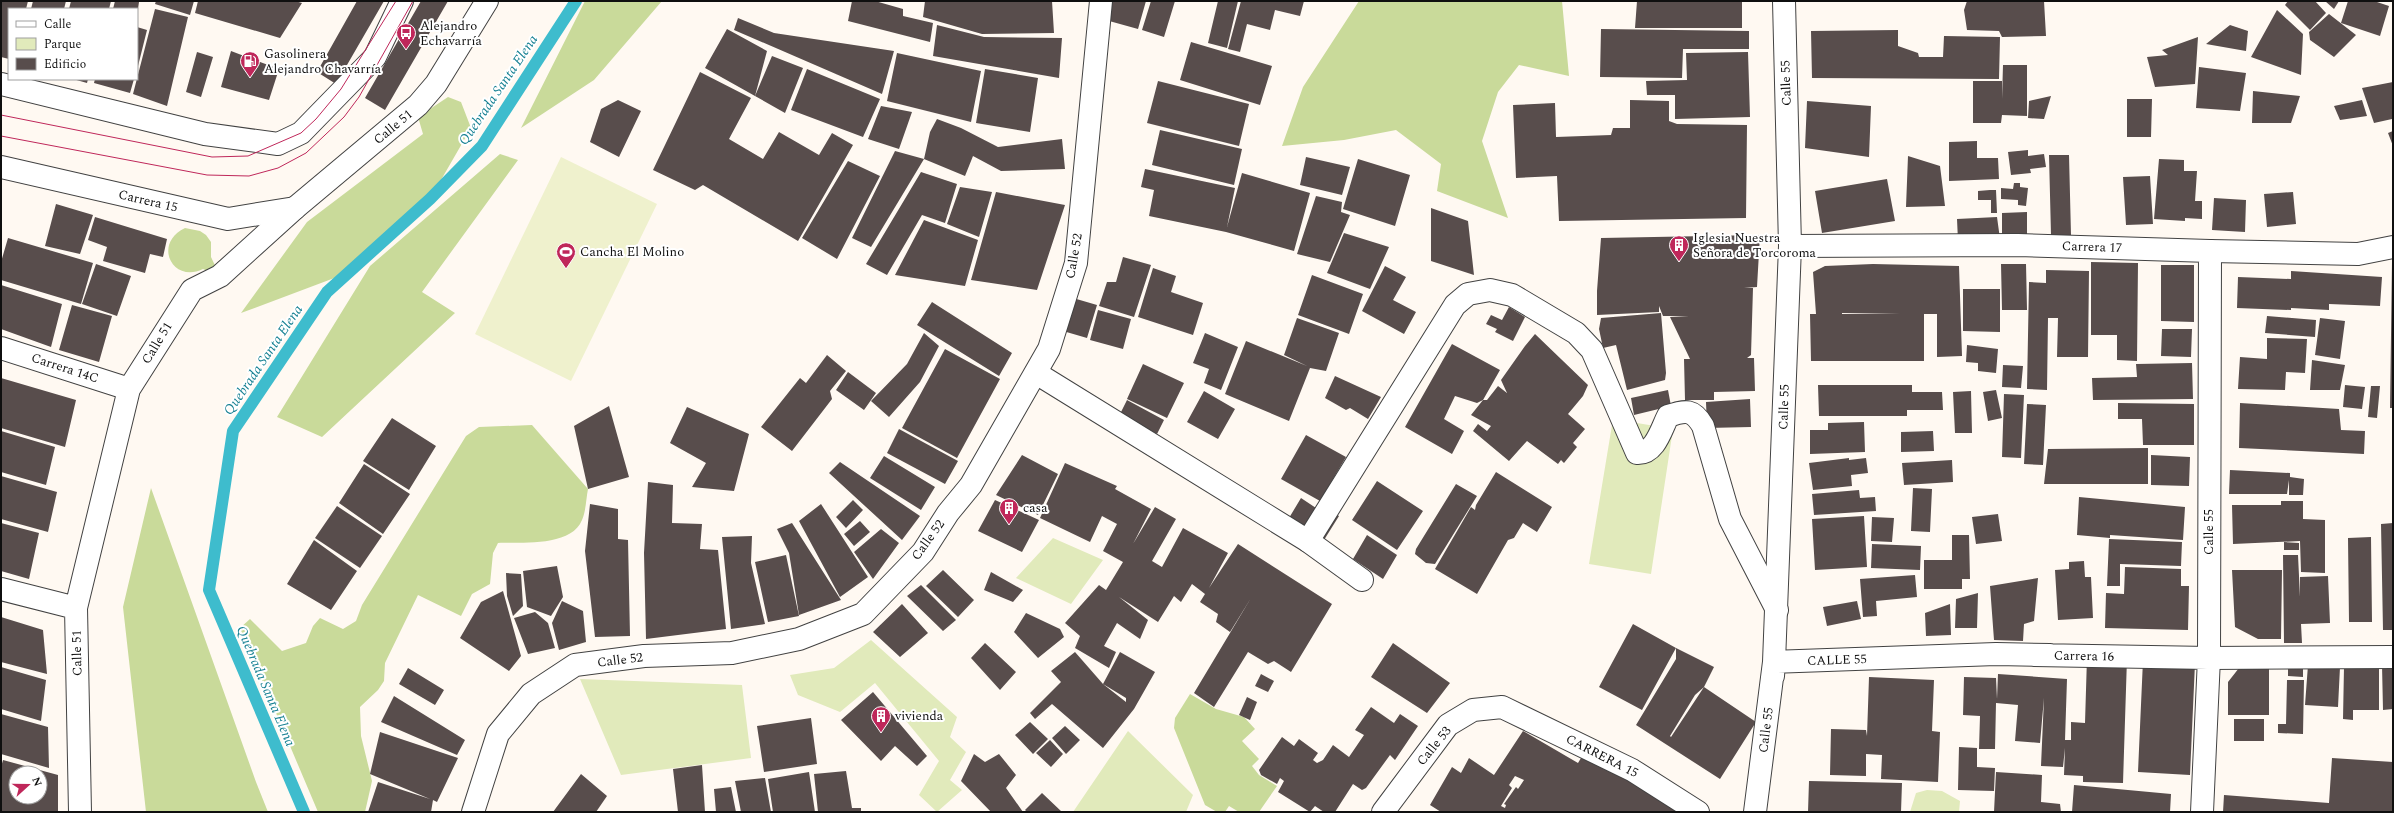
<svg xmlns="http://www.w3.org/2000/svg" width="2394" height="813" viewBox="0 0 2394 813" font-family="Spectral,serif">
<rect width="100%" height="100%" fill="#fff9f2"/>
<path fill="#e1eabb" d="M1613 419 1673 429 1651 574 1589 564Z
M1053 538 1103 560 1071 604 1016 578Z
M871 640 957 717 950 737 966 752 950 780 962 790 937 812 919 795 939 761 875 683 840 712 798 695 790 675 834 668Z
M580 679 742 685 751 758 621 775Z
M1128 731 1193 795 1186 812H1073Z
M1927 790 1942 791 1960 801 1959 812H1910L1916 793Z"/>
<path fill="#c9da9a" d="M585 1H662L594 80 521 128Z
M1359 1H1562L1569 76 1519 65 1498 92 1482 141 1508 218 1437 191 1441 164 1396 130 1344 140 1282 146 1303 87Z
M448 97 461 102 471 128 430 199 337 277 241 313 307 222 423 134 418 117Z
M500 154 518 160 422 292 455 313 322 437 277 417 370 266Z
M185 228 200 231 206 235 211 242V257L220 276 203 269C173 284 152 244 185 228Z
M532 425 588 489C586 499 586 511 582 520 571 547 522 542 498 543L493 553 490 584 472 594 461 616 418 595 385 663 384 681 378 690 360 707 361 736 372 781 365 812H318L240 628 250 619 282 651 306 643 313 626 320 618 343 629 356 621 362 605 466 436 479 427Z
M151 488 256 782 268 812H146L123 607Z
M1190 694 1216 709 1244 717 1255 729 1242 741 1259 759 1252 766 1259 775 1277 786 1259 812H1239L1229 806 1225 812H1217L1205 805 1174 728 1175 718Z"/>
<path fill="#eff1cd" d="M561 157 657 204 571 381 475 334Z"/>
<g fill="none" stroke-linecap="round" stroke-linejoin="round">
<path stroke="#3ebccd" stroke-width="12" d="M304 812 209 590 233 431 327 292 430 199 482 146 576 1"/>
</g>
<path fill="#584d4c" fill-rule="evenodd" d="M1 1H28L26 9H9V59L1 57Z
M33 1H66L64 9H31Z
M71 1H111L109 9H69Z
M115 1H133L139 2 138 9H113Z
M156 1H194L190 15 155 4Z
M198 1H295L302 3 280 38 195 13Z
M357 1H384L336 84 317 72Z
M421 1H448L385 110 365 98Z
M852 1H875L903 9V16L933 23 930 42 848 21Z
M925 1H1052L1054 33 982 34 923 17Z
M1107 1H1146L1138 29 1102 19Z
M1151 1H1175L1164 37 1142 30Z
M1218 1H1238L1227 48 1208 43Z
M1241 1H1304L1300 16 1275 10 1270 30 1247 24 1240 52 1228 49Z
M1637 1H1742V28H1635Z
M1967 1H2044L2046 36 2002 37 1999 31 1967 30 1964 10Z
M2288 1H2315L2326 13 2310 30 2285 5Z
M2325 1H2339L2334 9Z
M2348 1H2374L2389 6 2380 36 2341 23Z
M155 9 188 17 167 106 133 94Z
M2277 10 2303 34 2301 75 2251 57Z
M2329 14 2356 35 2334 57 2310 40 2309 32Z
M738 18 774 33 894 51 882 94 734 30Z
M937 25 984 37 1062 38 1059 78 933 56Z
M2230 25 2248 31 2246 51 2206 44Z
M137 27 147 30 138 66 137 65Z
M727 29 767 51 755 96 705 68Z
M1601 29 1749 31V49H1683L1682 78 1600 77Z
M1898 30V46L1918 53 1919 57H1943L1944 36 2000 37 1999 79 1812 78 1811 31Z
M2198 37 2195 84 2155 87 2147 57 2168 55 2162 50Z
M1191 42 1272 66 1260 105 1180 80Z
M231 51 279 69 269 100 221 87Z
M197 52 213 57 201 97 186 92Z
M1748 52 1750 117 1675 119V95H1647L1646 81 1687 80 1686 53Z
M897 53 981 71 971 122 887 101Z
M772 56 803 68 785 113 755 96Z
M2003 65H2027V116L2002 115 2001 123H1973V81H2002V99Z
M2199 67 2246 73 2240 111 2196 108Z
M807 69 880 99 863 137 791 110Z
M985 69 1038 78 1030 132 976 123Z
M700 72 751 98 729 139 763 159 779 132 819 155 832 133 853 145 798 241 703 185 695 190 653 170Z
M73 79H88L87 83Z
M95 79H134L130 93 94 83Z
M1158 81 1249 104 1239 146 1147 123Z
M2393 82V122L2392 119 2374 123 2362 88Z
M2253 91 2300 96 2291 123H2252Z
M2051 96 2044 119 2028 118 2029 101Z
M2127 99H2152L2151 137H2127Z
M618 100 641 111 619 157 590 142 601 109Z
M1630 100 1669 101V121L1677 124 1747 125 1746 218 1559 221 1557 176 1516 178 1513 105 1555 103 1556 137 1611 135 1613 128H1630Z
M2362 100 2367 116 2340 120 2334 106Z
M1807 101 1871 106 1869 157 1805 148Z
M881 106 912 112 899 149 868 139Z
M937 119 961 128 998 147 1062 139 1065 169 1001 171 973 156 965 176 924 159 930 132Z
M1160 130 1242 149 1234 185 1152 165Z
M2393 131V146L2388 133Z
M1977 141V158H1998L1999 179 1949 181V142Z
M2028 150V156L2044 154 2046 167 2030 169 2031 173 2011 175 2008 152Z
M895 151 924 159 871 247 852 238Z
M2049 155H2069L2071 235H2051Z
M1908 156 1940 166 1945 206 1906 207Z
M1306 157 1350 167 1342 195 1300 185Z
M1358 159 1410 175 1395 226 1343 209Z
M2159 159 2184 160V171H2197L2195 201H2202V219L2185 218V221L2154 219Z
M848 161 880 176 837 259 802 238Z
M1145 169 1235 188 1227 227 1242 173 1310 193 1294 251 1226 232 1149 216 1154 190 1141 187Z
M921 172 957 184 945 223 922 215 887 275 866 264Z
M2150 176 2153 224 2126 225 2123 177Z
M1887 179 1895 221 1822 233 1815 191Z
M2014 183H2020V187L2028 188 2026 206 2018 205V200L2001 199V188L2013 189Z
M960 187 992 192 979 237 947 224Z
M1990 190H1996L1997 213H1991V200H1978V191Z
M996 192 1065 205 1037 290 971 280Z
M2293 192 2296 224 2267 227 2264 194Z
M1316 196 1342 202 1341 212 1350 215 1330 262 1297 254Z
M2214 198 2246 200 2245 232 2212 230Z
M56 204 93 215 80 254 45 246Z
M1431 208 1468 221 1474 275 1431 261Z
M2027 212V237L2002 236V213Z
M95 217 167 239 163 257 150 254 145 273 103 261 107 247 88 240Z
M1997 217 2000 239 1958 241 1957 219Z
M924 220 978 240 965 286 895 275Z
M1344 233 1389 247 1370 289 1327 273Z
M1760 235 1757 287 1744 288H1753L1751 355 1747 358H1754L1755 391 1714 392V400H1685L1684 359H1690L1670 317 1689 316H1663L1659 306V312L1597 315V291L1601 238Z
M8 238 93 263 81 304 1 280V262Z
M1123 257 1151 265 1134 317 1099 306 1107 282H1116Z
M2091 262 2138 263 2137 361 2117 360V335H2091Z
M2392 262 2393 408H2390Z
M96 264 131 276 117 316 82 304Z
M1873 264 1959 266 1962 356 1937 357V314H1924V361H1811L1810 314H1816L1813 272 1825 266ZM1842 313H1900L1842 314Z
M2001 264H2026L2027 310H2002Z
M2161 265H2194V322L2161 321Z
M1385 266 1406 277 1393 300 1416 312 1404 334 1362 311Z
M1153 268 1176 276 1171 292 1203 303 1193 335 1138 317Z
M2046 270 2089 271 2088 357H2057L2058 318H2048L2047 390 2027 389 2029 282 2046 283Z
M2291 271 2382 277 2380 306 2329 304V310L2291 308V310L2237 308 2238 277 2291 279Z
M1312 275 1363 294 1349 334 1298 315Z
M1 285 62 304 51 347 1 329Z
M1963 289H2000V332L1963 331Z
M1073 298 1097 305 1087 338 1063 331Z
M932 302 1012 353 999 376 917 325Z
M72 305 112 316 99 362 59 350Z
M1509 307 1525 317 1513 341 1495 332 1497 329 1486 324 1491 315 1502 320Z
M1098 310 1131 319 1123 349 1090 340Z
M1661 313 1666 373 1665 380 1627 390 1616 345 1603 348 1599 329 1601 318Z
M2267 316 2316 320 2315 337 2265 333Z
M1297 318 1339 333 1326 371 1310 368 1289 421 1225 394 1246 341 1307 366 1284 355Z
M2320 318 2345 321 2340 359 2315 355Z
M2162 329H2192L2191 357 2161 356Z
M924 333 939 346 920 382 889 417 871 401 907 364Z
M1205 333 1238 347 1221 390 1204 383 1209 369 1193 363Z
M1535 334 1588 385 1583 396 1568 414 1585 429 1573 443 1577 447 1564 463 1561 460 1558 464 1527 441 1509 461 1473 431 1478 424 1487 431 1491 426 1471 415 1483 400H1487L1498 386 1507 393 1501 380 1525 346Z
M2267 338 2307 339 2305 373 2286 372 2285 390 2238 389 2240 357 2267 359Z
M1452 344 1500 370 1483 400 1477 403 1455 396 1444 419 1464 431 1452 454 1405 427Z
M1967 345 1998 349 1996 373 1978 371V363L1966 362Z
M945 349 1000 379 957 458 902 428Z
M827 355 846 371 830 391 832 399 792 451 761 427 800 378 806 383Z
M2312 360 2345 365 2340 390H2310Z
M2192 363 2193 399 2093 400 2092 378 2137 377 2136 364Z
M1143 364 1184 383 1167 418 1127 399Z
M2003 365 2023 366 2021 388 2002 387Z
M848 372 876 393 864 410 836 390Z
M1335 376 1381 397 1368 419 1350 408 1346 410 1325 398Z
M1 378 76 400 65 447 1 428Z
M1818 385H1912V392H1942L1943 410H1907V416H1819Z
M2345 385 2365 387 2362 409 2343 407Z
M2371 386H2380L2377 418 2368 417Z
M1668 390 1671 406 1634 415 1631 398Z
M1996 390 2002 418 1988 421 1983 392Z
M1204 391 1235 409 1218 439 1187 422Z
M1971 391 1972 433H1955L1953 392Z
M2004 394 2024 395 2021 458 2002 457Z
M1750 399 1751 427 1707 428 1706 402Z
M1127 400 1164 420 1157 434 1120 414Z
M2118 403 2194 404V445H2143L2142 419H2118Z
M2240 403 2339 409 2341 430 2365 431 2364 454 2239 448Z
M2027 404 2046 405 2043 465 2024 464Z
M609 406 629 477 588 489 574 426Z
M687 407 749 434 734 491 692 487 706 463 670 443Z
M392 418 436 446 409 490 363 461Z
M1864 422 1865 452 1810 454V430H1828V423Z
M899 429 958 461 945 484 887 453Z
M1 431 55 447 46 485 1 472Z
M1933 431 1934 451 1901 452V432Z
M1306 435 1346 457 1320 501 1281 479Z
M2148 448V484H2044L2048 449Z
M1022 455 1058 474 1038 515 996 495Z
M2151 455 2190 457 2189 486 2151 485Z
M884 456 935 487 921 510 870 478Z
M1849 458V460L1866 458 1868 473 1851 475 1852 486 1813 490 1809 463Z
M1952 460 1953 482 1904 485 1902 463Z
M840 462 920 516 902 540 829 473Z
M1065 463 1117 486 1115 489 1151 509 1133 544 1155 507 1176 519 1152 561 1162 567 1183 528 1228 553 1209 588 1238 544 1332 604 1291 672 1274 661 1268 664 1248 652 1214 707 1194 693 1251 598 1230 632 1216 622 1218 614 1200 602 1205 594 1192 584 1181 602 1174 596 1158 622 1119 597 1148 620 1140 639 1117 623 1104 646 1116 652 1109 668 1075 648 1080 636 1065 623 1099 585 1106 590 1123 562 1103 551 1117 524 1102 516 1090 542 1040 518Z
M364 464 410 494 383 534 339 503Z
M2230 470 2290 473V477L2304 479 2303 495H2289V480L2287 494H2229Z
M1496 472 1552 507 1537 532 1523 523 1514 538 1508 540 1477 594 1435 569 1471 507 1475 510 1476 505Z
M1 476 57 492 48 532 1 519Z
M1377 481 1423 511 1397 550 1352 520Z
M648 482 673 485 672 523 702 524 700 549 718 550 726 629 646 639 644 553Z
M1456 484 1477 496 1435 564 1426 563 1415 554 1416 549Z
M1913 488 1932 489 1930 532 1911 531Z
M1859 490 1860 498 1875 497 1876 511 1814 515 1812 494Z
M2079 497 2185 507 2183 540 2110 535V538L2077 535Z
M1301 498 1316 508 1318 504 1339 516 1324 540 1289 518Z
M853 500 863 510 846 528 836 517Z
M995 500 1039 520 1022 552 978 531Z
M2281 501H2303V519L2325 520V573L2301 572 2300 541 2233 544 2232 505H2281Z
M590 504 618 509V539L628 540 630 636 595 637 585 551Z
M821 504 868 577 840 597 799 521Z
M337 506 382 536 360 568 315 538Z
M1998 514 2002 541 1976 544 1972 517Z
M1864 516 1867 567 1815 570 1812 519Z
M1872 517 1894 518 1892 542 1871 541Z
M860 521 870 532 854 546 844 534Z
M1 523 39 533 29 579 1 571Z
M792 523 841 600 799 615 789 553 777 529Z
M2393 523V630H2383L2381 524Z
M881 529 899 543 873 579 854 552Z
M1367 535 1397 555 1383 579 1353 559Z
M1952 535H1969L1970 579H1962V589H1924V560H1952Z
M752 536 751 563 765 624 731 629 722 537Z
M2371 537 2372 622H2349L2348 538Z
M2109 539 2182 542 2181 566 2120 564V586H2107Z
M314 540 357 571 331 610 287 584Z
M2284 542 2299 543V550H2284Z
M1872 544 1921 546 1920 570 1871 568Z
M786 555 799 616 768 622 755 562Z
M2283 555H2298L2300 597V577L2328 576 2330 623 2301 624 2302 643H2284Z
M2084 561 2085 577H2091L2093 618 2058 620 2055 570 2069 569V562Z
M557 566 563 597 551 616 527 607 523 571Z
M2125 567 2181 569V586H2189L2188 630 2105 628 2106 593 2124 594Z
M943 570 974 600 958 617 926 586Z
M2232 570H2282L2281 639H2258L2235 627Z
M991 572 1023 590 1013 602 984 590Z
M506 573 521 574 523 606 513 616 507 596Z
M1915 575 1917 597 1876 601 1877 616 1863 617 1860 579Z
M2038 578 2034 621 2024 624 2023 641 1994 640 1990 586Z
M921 585 956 620 943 631 907 596Z
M503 591 521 656 509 671 460 638 481 602Z
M1978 593 1977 628H1955L1956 599Z
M562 601 583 611 586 642 559 650 552 623Z
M1857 601 1861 619 1827 626 1823 607Z
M902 604 928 633 900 657 873 632Z
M1950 604 1951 635 1926 636 1925 613Z
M535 612 548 623 555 648 528 654 514 618Z
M1026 613 1060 629 1064 637 1038 658 1014 632Z
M1 617 43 630 47 674 1 662Z
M1633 624 1676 648 1642 710 1599 687Z
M985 643 1016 672 1000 690 971 658Z
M1393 643 1450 683 1427 713 1371 677Z
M1676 648 1714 667 1704 687 1756 722 1720 779 1636 725 1676 659ZM1704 687 1671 737 1670 736 1695 695Z
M1075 652 1103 684 1120 652 1155 672 1134 709 1103 748 1052 704 1035 719 1030 713 1061 682 1051 671ZM1103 684 1126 698V702Z
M2087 657 2127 658 2123 783 2083 782V776L2064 775 2065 748 2063 767 2041 766 2044 698 2040 743 2015 741 2018 705 1996 703 1995 749H1979L1980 716 1963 715 1964 677 1996 678 1997 699 1998 674 2067 679 2065 740H2071V722L2085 723Z
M2143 660 2195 663 2190 775 2138 772Z
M2288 663H2303V677L2288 676Z
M2308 665 2340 667 2338 707 2305 705Z
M2382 665H2393V709L2383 710Z
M1 667 46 680 41 721 1 709Z
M2344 667 2379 668V710H2353V720L2343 719Z
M408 668 444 690 435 705 399 684Z
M2239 668H2269V715H2228V682Z
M1261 674 1274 681 1268 692 1255 686Z
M1869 677 1934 680 1932 731 1940 732 1938 782 1881 779 1882 755 1866 754V776L1830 775 1831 729 1866 730 1867 736Z
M2287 680H2304L2303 734 2278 733V724H2286Z
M873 692 927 756 917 766 895 746 881 761 841 720Z
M394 696 465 740 457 755 381 722Z
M1247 697 1257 702 1250 720 1239 715Z
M1371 707 1394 723 1400 714 1418 726 1395 760 1390 755 1366 788 1362 790 1353 784 1335 812H1324L1315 806 1310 812 1278 792 1284 781 1280 778 1277 784 1261 775 1259 770 1282 737 1294 746 1299 739 1318 753 1313 760 1317 763 1323 760 1333 745 1349 757 1364 735 1355 730Z
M1 714 48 727 49 768 1 754Z
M811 718 817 764 764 772 757 726Z
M2234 719H2264V741H2234Z
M1030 722 1048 739 1033 754 1015 735Z
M1065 726 1080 740 1066 754 1052 738Z
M1523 731 1578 763 1587 748 1691 812H1441L1430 805 1452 767 1461 773 1469 758 1494 775ZM1515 776 1524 780 1518 789 1516 787 1504 804 1506 805 1505 808 1501 806 1512 788 1509 785Z
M380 732 458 758 437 802 433 800 431 812H368L378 782 430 799 370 774Z
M1050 740 1063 754 1051 767 1036 753Z
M1959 747 1977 748V767L1995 768 1994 791 1958 790Z
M974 754 985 762 999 754 1016 775 1006 788 1023 812H991L961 781Z
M2332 758 2393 762V812H2223L2224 795 2329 803Z
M3 760 58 775V812H1V767ZM16 773H40V797H16Z
M702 765 705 812H678L673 769Z
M846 771 852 808H861V812H818L814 774Z
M809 772 815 812H773L768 779Z
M1996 772 2042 775 2041 802 2060 804 2061 812H1994Z
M581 774 607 796 596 812H553Z
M765 778 771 812H741L735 781Z
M1809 781 1902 783 1901 812H1808Z
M2074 785 2171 794 2170 812H2072Z
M731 787 736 812H716L714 789Z
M1042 793 1062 812H1027L1025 810Z"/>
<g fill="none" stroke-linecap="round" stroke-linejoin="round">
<defs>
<path id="pedestrian" d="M1 167 228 219 295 208
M1308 541 1455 305 1468 294 1490 290 1512 295 1576 333 1592 350 1637 453C1655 454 1661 430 1668 416 1686 410 1693 409 1703 426L1730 519 1777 610"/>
<path id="minor" d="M1 84 205 134 278 144 301 133 375 57 402 1
M2210 251 2358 254 2393 247
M1 348 129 389
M1036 373 1308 541 1362 580
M1 589 76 608
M2034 655 2209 658 2202 812
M1773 676 1774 662 1996 654 2050 655
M80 812 76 608 129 389 192 290 220 276 295 208 418 105 436 84 487 1
M1383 812 1448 725 1473 710 1502 707 1632 770 1698 812
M1755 812 1774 662 1790 246"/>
<path id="tertiary" d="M1784 1 1790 246 2018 245 2210 251 2209 658 2393 657
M473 812 498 734 531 694 575 665 644 656 732 653 799 639 863 614 923 552 948 513 971 485 1049 349 1076 263 1101 1"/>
</defs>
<use href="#pedestrian" stroke="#424242" stroke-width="24"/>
<use href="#minor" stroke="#424242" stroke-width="24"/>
<use href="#tertiary" stroke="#424242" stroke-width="24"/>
<use href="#pedestrian" stroke="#fff" stroke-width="22"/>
<use href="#minor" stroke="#fff" stroke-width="22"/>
<use href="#tertiary" stroke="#fff" stroke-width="22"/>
<path stroke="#bf275a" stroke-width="1" d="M1 115 212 157 248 156 301 133 316 119 341 89 396 1
M1 136 207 175 249 176 278 168 306 153 344 117 359 97 413 1"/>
</g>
<defs>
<symbol id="bus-pin" viewBox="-11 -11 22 30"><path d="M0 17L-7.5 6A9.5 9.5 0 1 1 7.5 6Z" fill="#bf275a" stroke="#fff"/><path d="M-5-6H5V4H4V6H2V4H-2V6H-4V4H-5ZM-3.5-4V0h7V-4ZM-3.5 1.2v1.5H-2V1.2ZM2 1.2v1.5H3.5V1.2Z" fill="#fff"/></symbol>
<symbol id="fuel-pin" viewBox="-11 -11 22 30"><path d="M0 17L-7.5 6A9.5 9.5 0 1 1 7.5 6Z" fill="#bf275a" stroke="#fff"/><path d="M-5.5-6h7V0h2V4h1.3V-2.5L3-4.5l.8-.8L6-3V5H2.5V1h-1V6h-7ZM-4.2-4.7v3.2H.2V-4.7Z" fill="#fff"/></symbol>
<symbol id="building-pin" viewBox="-11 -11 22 30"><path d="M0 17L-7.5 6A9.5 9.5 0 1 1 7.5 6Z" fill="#bf275a" stroke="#fff"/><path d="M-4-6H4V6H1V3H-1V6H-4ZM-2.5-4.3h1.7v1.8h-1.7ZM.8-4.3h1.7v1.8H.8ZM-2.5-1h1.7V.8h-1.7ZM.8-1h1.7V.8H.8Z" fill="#fff"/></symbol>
<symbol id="stadium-pin" viewBox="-11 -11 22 30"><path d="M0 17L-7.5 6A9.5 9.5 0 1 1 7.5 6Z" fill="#bf275a" stroke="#fff"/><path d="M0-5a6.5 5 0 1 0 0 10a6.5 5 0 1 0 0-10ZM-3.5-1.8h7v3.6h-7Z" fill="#fff"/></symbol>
</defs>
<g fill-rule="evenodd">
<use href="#bus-pin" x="395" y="22" width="22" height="30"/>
<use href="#fuel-pin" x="239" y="50" width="22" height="30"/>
<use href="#building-pin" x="1668" y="234" width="22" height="30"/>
<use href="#stadium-pin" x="555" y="241" width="22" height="30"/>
<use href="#building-pin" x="998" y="497" width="22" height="30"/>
<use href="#building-pin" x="870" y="705" width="22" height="30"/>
</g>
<g text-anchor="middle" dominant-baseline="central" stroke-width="4" stroke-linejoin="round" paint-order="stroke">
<g font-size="13" fill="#0f0f0f" stroke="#fff" text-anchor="start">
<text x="420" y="26">Alejandro<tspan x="420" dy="15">Echavarría</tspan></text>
<text x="264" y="54">Gasolinera<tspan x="264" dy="15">Alejandro Chavarría</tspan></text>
<text x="1693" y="238">Iglesia Nuestra<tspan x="1693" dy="15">Señora de Torcoroma</tspan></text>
<text x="580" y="252">Cancha El Molino</text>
<text x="1023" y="508">casa</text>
<text x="895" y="716">vivienda</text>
</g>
<g font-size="13" fill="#0f0f0f" stroke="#fff">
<text transform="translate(1786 83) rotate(-92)">Calle 55</text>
<text transform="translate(393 127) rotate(-40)">Calle 51</text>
<text transform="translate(148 201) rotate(13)">Carrera 15</text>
<text transform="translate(2092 247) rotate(2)">Carrera 17</text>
<text transform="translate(1074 256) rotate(-80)">Calle 52</text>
<text transform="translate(157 343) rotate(-59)">Calle 51</text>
<text transform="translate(65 368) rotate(18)">Carrera 14C</text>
<text transform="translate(1784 407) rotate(-88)">Calle 55</text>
<text transform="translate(2209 532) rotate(-90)">Calle 55</text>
<text transform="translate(928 540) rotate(-54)">Calle 52</text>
<text transform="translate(77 653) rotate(-91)">Calle 51</text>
<text transform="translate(2084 656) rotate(1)">Carrera 16</text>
<text transform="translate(620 660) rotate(-7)">Calle 52</text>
<text transform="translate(1837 660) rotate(-2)">CALLE 55</text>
<text transform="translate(1766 730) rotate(-83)">Calle 55</text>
<text transform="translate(1434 746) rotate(-51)">Calle 53</text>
<text transform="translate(1602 756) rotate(27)">CARRERA 15</text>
</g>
<g font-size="14" font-style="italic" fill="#178193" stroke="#fff">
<text transform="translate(498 90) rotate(-56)">Quebrada Santa Elena</text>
<text transform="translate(263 360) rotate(-56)">Quebrada Santa Elena</text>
<text transform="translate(266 686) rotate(67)">Quebrada Santa Elena</text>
</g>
</g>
<rect width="2394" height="813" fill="none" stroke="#0f0f0f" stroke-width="4"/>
<rect x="8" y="8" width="130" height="72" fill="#ffffff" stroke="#9f9f9f"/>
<rect x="16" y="21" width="20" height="6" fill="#ffffff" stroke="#9f9f9f"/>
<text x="44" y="28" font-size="12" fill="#0f0f0f">Calle</text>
<rect x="16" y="38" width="20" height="12" fill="#e1eabb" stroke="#9f9f9f"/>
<text x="44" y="48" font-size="12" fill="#0f0f0f">Parque</text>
<rect x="16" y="58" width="20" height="12" fill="#584d4c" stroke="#9f9f9f"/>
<text x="44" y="68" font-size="12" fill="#0f0f0f">Edificio</text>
<g transform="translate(28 785) rotate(69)"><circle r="19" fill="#ffffff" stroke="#9f9f9f"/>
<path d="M0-3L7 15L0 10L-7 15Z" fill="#bf275a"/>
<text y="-6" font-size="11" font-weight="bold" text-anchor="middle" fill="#0f0f0f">N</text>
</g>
</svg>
